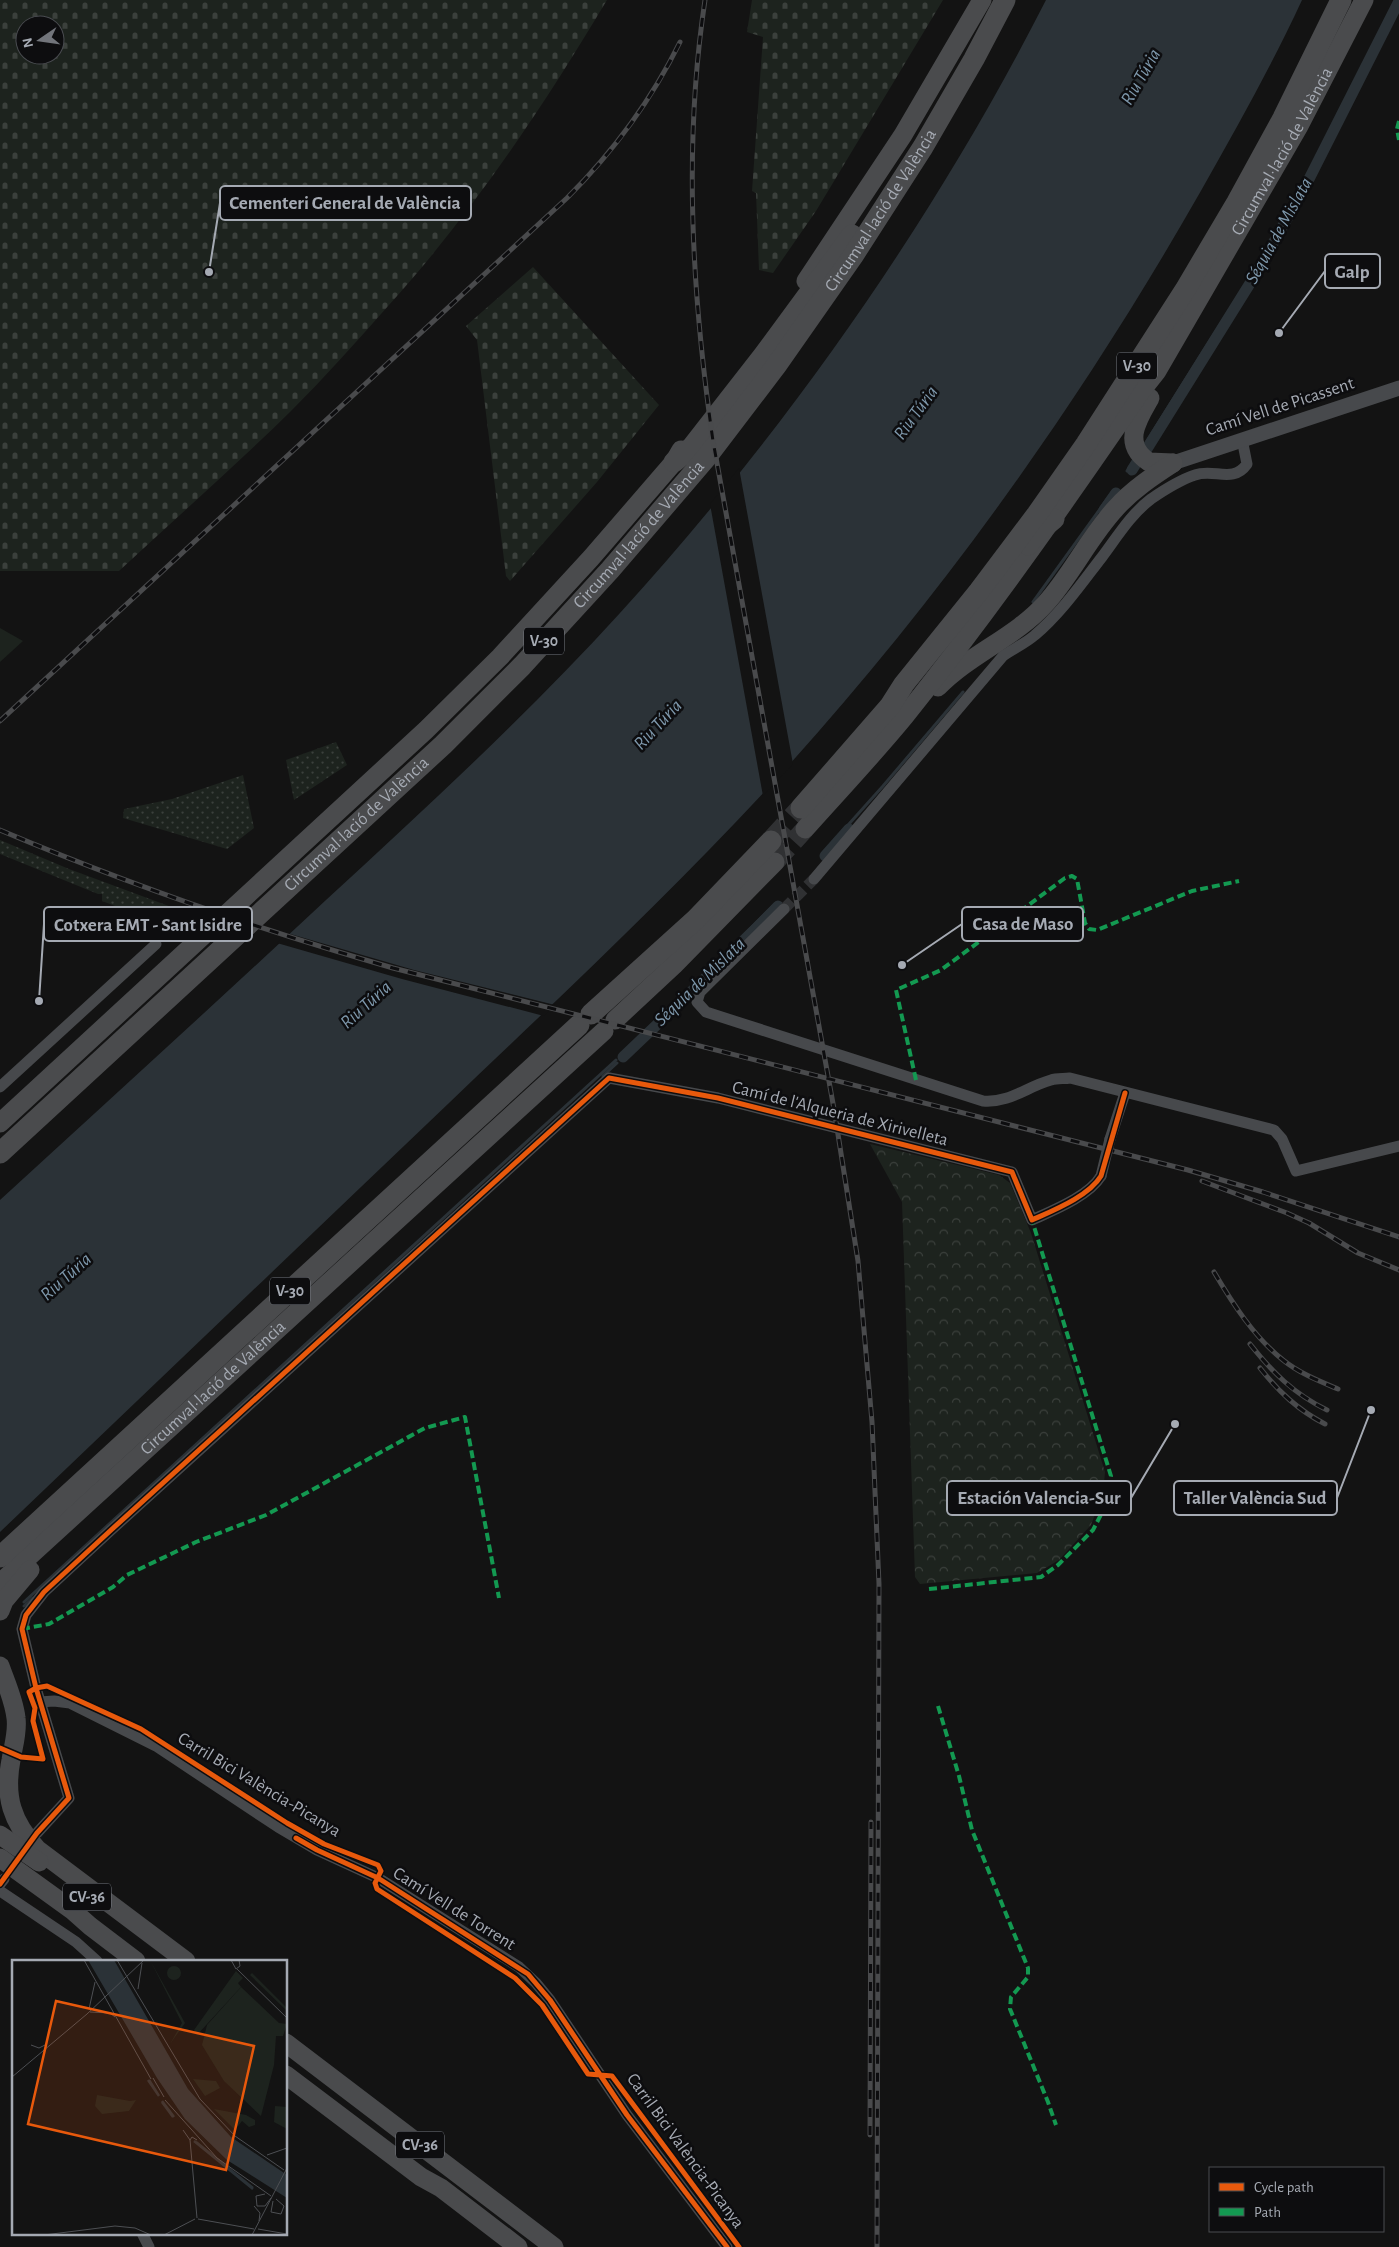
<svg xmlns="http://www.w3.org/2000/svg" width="1399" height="2247" viewBox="0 0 1399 2247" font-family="'Alegreya Sans',sans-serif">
<defs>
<pattern id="grass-dots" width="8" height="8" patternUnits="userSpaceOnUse" patternTransform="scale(1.25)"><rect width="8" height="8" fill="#1d231e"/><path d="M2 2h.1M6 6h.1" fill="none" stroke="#3b403c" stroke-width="1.8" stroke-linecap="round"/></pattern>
<pattern id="forest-crowns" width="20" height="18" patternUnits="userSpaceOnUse" patternTransform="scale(1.25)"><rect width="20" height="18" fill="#1d231e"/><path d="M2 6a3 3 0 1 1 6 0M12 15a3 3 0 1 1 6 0" fill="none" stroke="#3b403c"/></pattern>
<pattern id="cemetery-stones" width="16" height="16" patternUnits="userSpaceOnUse" patternTransform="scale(1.25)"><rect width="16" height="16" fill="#1d231e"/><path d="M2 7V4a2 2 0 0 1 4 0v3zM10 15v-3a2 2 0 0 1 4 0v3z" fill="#3b403c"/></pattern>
</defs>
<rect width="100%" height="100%" fill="#131313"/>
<path fill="url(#grass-dots)" d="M336 742 347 765 294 800 286 760Z
M243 775 254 828 227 849 123 818 124 809 172 799Z
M0 840 69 869 185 912 168 926 102 901V894H98L0 854Z"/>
<path fill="url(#forest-crowns)" d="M870 1144 999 1175 1010 1183 1031 1233 1105 1472 1103 1493 1091 1525 1059 1560 1037 1573 920 1584 915 1577 902 1202Z"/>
<path fill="url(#cemetery-stones)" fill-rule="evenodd" d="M0 0H607C543 107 473 212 389 305 357 341 325 377 291 411 235 466 176 518 119 571H0ZM25 25H55V55H25Z
M752 0H943L816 211 773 273 759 270 756 193 752 191 763 37 747 32Z
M533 267 659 405 597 482 510 581 506 576 477 340 466 326Z"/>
<path fill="#1d231e" d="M0 628 23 641 0 662Z"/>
<path fill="#2b3237" d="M1046 0H1302C1272 65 1237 127 1202 189 1085 395 947 590 788 766 681 884 564 993 449 1103 299 1246 150 1389 0 1532V1200C109 1100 218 1001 326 900 427 807 527 715 620 613 786 431 934 220 1046 0Z"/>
<path fill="#131313" d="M739 468 793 764 763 796 710 504Z
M287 933 414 970 555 1005 544 1016 402 979 277 943Z"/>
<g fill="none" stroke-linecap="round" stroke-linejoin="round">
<path stroke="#2b3237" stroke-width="3" d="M1143 447 1252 274 1306 178 1396 0
M1127 471 1135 459
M1033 602 1113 491
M823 853 883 786 963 692
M622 1054 775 904
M603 1076 617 1063
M24 1602 616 1060
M24 1606 33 1598"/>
<path stroke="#2b3237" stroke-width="11" d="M1145 452 1254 277 1306 185 1399 1
M1132 470 1137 462
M1104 510 1116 493
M825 856 849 829
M736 949 778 906
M623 1057 707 977"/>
<path stroke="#303133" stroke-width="11" stroke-dasharray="11 5.5" stroke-linecap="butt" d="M784 909 814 879"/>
<path stroke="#303133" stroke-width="19" stroke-dasharray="19 9" stroke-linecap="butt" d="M775 862 805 829"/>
<path stroke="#303133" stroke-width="21" stroke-dasharray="21 11" stroke-linecap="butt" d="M771 841 801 808"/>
<path stroke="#47494c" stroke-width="11" d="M814 879 1003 656C1013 649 1026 643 1035 635 1061 613 1081 584 1102 557 1117 537 1131 514 1151 499 1164 490 1180 480 1195 475 1214 468 1233 484 1247 464L1242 439
M784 909 700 992 697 1002 706 1012 983 1101C1010 1103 1026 1087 1051 1080 1057 1078 1064 1079 1070 1078L1274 1130 1282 1139 1296 1171 1399 1146
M0 1087 156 944
M1110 1139 1125 1093
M40 1702 54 1701 70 1703 156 1746 278 1827 317 1850 378 1878 519 1967 536 1983 550 2000 627 2115 727 2247
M37 1833 69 1798 36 1688 22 1629 26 1615 44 1592 110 1531 609 1078 718 1098 1012 1172 1032 1220C1054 1210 1089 1196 1101 1176
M0 1884 4 1879
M0 1891 76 1942 97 1961
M142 2233 149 2247"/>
<path stroke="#47494c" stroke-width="15" d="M1173 463 1399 388"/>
<g stroke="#4a4b4d" stroke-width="19">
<path d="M806 281 903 135 982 0"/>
<path d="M1150 398C1138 419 1121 444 1149 462L1173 463"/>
<path d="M938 687C970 654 1016 637 1046 603 1072 574 1089 537 1116 508 1132 490 1153 476 1173 463"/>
<path id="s1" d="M805 829C838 792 873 755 905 716 989 611 1066 501 1142 390L1157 371 1299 126 1364 0"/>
<path d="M615 1020 674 965 775 862"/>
<path d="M0 1123 426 730 500 657 591 558 674 462 681 450"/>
<path id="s2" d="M0 1583 604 1031"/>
<path d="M0 1611 4 1601 30 1570"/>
<path d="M0 1666C6 1683 14 1700 16 1718 18 1732 13 1747 11 1760 4 1797 12 1822 37 1849L186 1961"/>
<path d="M0 1835 39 1862"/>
<path d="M0 1858 72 1910 90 1926 136 1961"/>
<path d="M286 2043 554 2247"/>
<path d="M286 2075 421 2177 441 2188 518 2247"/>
</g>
<g stroke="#4a4b4d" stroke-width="21">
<path d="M674 462 692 447 763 356 852 235"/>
<path d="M1028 545 1037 533 1054 519"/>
<path d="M801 808 890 706 904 684 979 591 1037 514 1086 444 1185 290 1237 202 1283 118 1341 0"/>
<path d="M591 1014 696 919 771 841"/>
<path id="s3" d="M0 1153 443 745 522 666 610 570 706 458 776 366 853 256 923 147 974 59 1005 0"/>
<path d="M0 1557 579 1025"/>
</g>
<defs>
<path id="rail" d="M705 0C683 146 692 295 713 441L834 1109 858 1261 872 1422 879 1584 877 2247
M0 721 567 198C614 151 651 101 680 42
M0 830C130 885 258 929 393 968L1188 1170 1263 1192 1399 1237
M1202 1181 1287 1213 1309 1223 1358 1253 1399 1270
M1214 1272C1233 1304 1254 1337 1283 1360 1299 1373 1319 1381 1338 1389
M1250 1344C1272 1372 1294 1394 1327 1410
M1260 1368C1279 1392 1298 1410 1325 1424
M870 2135 871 1822"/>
</defs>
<use href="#rail" stroke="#494a4c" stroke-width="5"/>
<use href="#rail" stroke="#0d0d0f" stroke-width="3" stroke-dasharray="9" stroke-linecap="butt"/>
<path stroke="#47494c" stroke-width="11" d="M1101 1176 1110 1139"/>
<path stroke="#139951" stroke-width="4" stroke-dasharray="8 4" stroke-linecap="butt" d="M1399 121 1397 129 1399 140
M916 1080 896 990 941 970 1065 878 1072 876 1077 879 1085 923 1089 929 1097 930 1192 891 1239 881
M929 1589 1041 1577 1058 1565 1093 1530 1107 1503 1111 1476 1032 1220
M22 1629 49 1624 113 1587 127 1575 196 1542 266 1515 425 1428 465 1417 499 1598
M938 1706 959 1776 972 1830 1028 1968V1977L1011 1997 1010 2009 1048 2102 1056 2125"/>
<defs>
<path id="cycleway" d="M0 1748 21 1757 43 1759 33 1721 35 1708 29 1692 36 1688 47 1686 141 1729 287 1823 324 1844 378 1865 381 1871 375 1883 377 1889 515 1978 542 2005 588 2074 612 2076 739 2247
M296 1838 317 1850 378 1878 528 1974 550 2000 627 2115 727 2247
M0 1884 37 1833 69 1798 36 1688 22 1629 26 1615 44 1592 110 1531 609 1078 718 1098 1012 1172 1032 1220C1054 1210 1089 1196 1101 1176L1125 1093"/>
</defs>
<use href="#cycleway" stroke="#0d0d0f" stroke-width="8"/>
<use href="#cycleway" stroke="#e8590c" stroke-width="5"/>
</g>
<g text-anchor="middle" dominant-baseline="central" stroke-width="5" stroke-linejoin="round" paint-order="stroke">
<g fill="#0d0d0f" stroke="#777b82" stroke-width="1">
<rect x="1117" y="352.5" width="40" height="27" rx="4"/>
<rect x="524" y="627.5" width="40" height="27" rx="4"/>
<rect x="270" y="1277.5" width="40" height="27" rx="4"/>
<rect x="63" y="1883.5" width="48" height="27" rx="4"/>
<rect x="396" y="2131.5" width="48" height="27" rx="4"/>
</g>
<g font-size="16" font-weight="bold" fill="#a5aab3">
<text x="1137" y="366">V-30</text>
<text x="544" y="641">V-30</text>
<text x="290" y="1291">V-30</text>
<text x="87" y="1897">CV-36</text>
<text x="420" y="2145">CV-36</text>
</g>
<g font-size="18" fill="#a5aab3" stroke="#0d0d0f">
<text stroke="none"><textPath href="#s1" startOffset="831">Circumval·lació de València</textPath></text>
<text stroke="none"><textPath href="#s3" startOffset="1295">Circumval·lació de València</textPath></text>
<text transform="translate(1280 407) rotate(-18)">Camí Vell de Picassent</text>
<text stroke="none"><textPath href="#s3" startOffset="890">Circumval·lació de València</textPath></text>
<text stroke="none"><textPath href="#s3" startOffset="485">Circumval·lació de València</textPath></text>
<text transform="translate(840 1114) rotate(14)">Camí de l'Alqueria de Xirivelleta</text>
<text stroke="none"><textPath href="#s2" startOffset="289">Circumval·lació de València</textPath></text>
<text transform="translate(259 1785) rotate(31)">Carril Bici València-Picanya</text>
<text transform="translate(454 1909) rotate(32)">Camí Vell de Torrent</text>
<text transform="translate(685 2151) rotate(54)">Carril Bici València-Picanya</text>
</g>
<g font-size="19" font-style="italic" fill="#7e98ac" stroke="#0d0d0f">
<text transform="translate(1141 77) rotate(-60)">Riu Túria</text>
<text transform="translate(1279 231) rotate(-61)">Séquia de Mislata</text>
<text transform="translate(916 413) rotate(-54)">Riu Túria</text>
<text transform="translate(658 725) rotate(-47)">Riu Túria</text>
<text transform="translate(700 982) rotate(-44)">Séquia de Mislata</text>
<text transform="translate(366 1005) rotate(-42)">Riu Túria</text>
<text transform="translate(66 1277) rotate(-42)">Riu Túria</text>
</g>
</g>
<g transform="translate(12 1960)">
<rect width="275" height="275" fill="#131313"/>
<path d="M138 0 173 63 158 84 170 63Z" fill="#1d231e"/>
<path d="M85 135 118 141 124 140 117 151 90 154 83 146Z" fill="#1d231e"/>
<path d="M229 27 267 63 275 64 271 76H264L262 105 249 156 212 121 190 85 195 65ZM181 119 204 121 208 128 193 136ZM202 149 234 155 243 160V165L237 167 230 161 223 170Z" fill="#1d231e"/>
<path d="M155 13a7 7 0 1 1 14 0a7 7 0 1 1-14 0ZM224 11 231 18 226 23 229 27 185 75 182 70ZM240 13 275 48V51L238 15ZM263 146 275 147V169L262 162Z" fill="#1d231e"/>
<path d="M76 0H102L176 129 219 177 275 215V238L215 200 173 159 145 118Z" fill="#2b3237"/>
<path fill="none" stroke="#2b3237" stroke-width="2.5" d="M136 120 147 136M137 120 147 136M150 141 162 157M150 142 161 157M182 181 241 229M184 182 241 228"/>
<path fill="none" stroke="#4d4f53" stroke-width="1" d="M72 0 139 119M105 0 188 139 223 176 272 210M219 0 224 9 228 6 227 0M225 9 275 58M126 29 130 3M77 49 83 22M78 52 98 53 103 57M19 85 27 88 35 84M0 117 75 54 132 0M141 118 152 137M153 140 205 198 259 236M171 170 178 180 180 177 185 180M178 180 185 258M255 195 275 188M253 234 244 236 245 246H253L259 238M261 241 259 252 269 254 272 246 264 239M242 246 248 253 247 261M186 259 242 269M246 269 275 274M32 275 103 266 123 268 139 275M152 275 183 259M240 275 275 208"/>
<path fill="#e8590c" fill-opacity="0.15" stroke="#e8590c" stroke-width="2.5" d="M44 41 242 86 214 210 16 164Z"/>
<rect width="275" height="275" fill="none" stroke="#a5aab3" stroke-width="2.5"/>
</g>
<path fill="none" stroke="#a5aab3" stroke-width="2" d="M209 272L220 203M1279 333L1325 271M902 965L962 924M39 1001L44 924M1175 1424L1131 1498M1371 1410L1337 1498"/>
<g fill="#a5aab3" stroke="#0d0d0f" stroke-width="2">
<circle cx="209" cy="272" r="5"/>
<circle cx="1279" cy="333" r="5"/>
<circle cx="902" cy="965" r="5"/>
<circle cx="39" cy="1001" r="5"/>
<circle cx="1175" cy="1424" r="5"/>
<circle cx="1371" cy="1410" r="5"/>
</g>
<g fill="#0d0d0f" stroke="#a5aab3" stroke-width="2">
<rect x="220" y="186" width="251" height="34" rx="5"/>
<rect x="1325" y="254" width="55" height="34" rx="5"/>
<rect x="962" y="907" width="121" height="34" rx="5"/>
<rect x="44" y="907" width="208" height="34" rx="5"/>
<rect x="947" y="1481" width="184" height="34" rx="5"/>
<rect x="1174" y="1481" width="163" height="34" rx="5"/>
</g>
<g font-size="19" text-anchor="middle" font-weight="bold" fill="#a5aab3">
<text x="345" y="209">Cementeri General de València</text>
<text x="1352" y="278">Galp</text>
<text x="1023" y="930">Casa de Maso</text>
<text x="148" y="931">Cotxera EMT - Sant Isidre</text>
<text x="1039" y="1504">Estación Valencia-Sur</text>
<text x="1255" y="1504">Taller València Sud</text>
</g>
<rect x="1209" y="2167" width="175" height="65" fill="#0d0d0f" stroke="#4a4c51"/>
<rect x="1219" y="2183" width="25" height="8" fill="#e8590c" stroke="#4a4c51"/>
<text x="1254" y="2192" font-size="15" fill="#a5aab3">Cycle path</text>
<rect x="1219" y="2208" width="25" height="8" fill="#139951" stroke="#4a4c51"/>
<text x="1254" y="2217" font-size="15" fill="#a5aab3">Path</text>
<g transform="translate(40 40) rotate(257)"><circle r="24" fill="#0d0d0f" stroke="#4a4c51"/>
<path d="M0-4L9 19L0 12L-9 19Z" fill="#72757b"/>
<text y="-8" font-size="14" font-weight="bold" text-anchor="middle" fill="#a5aab3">N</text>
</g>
</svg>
